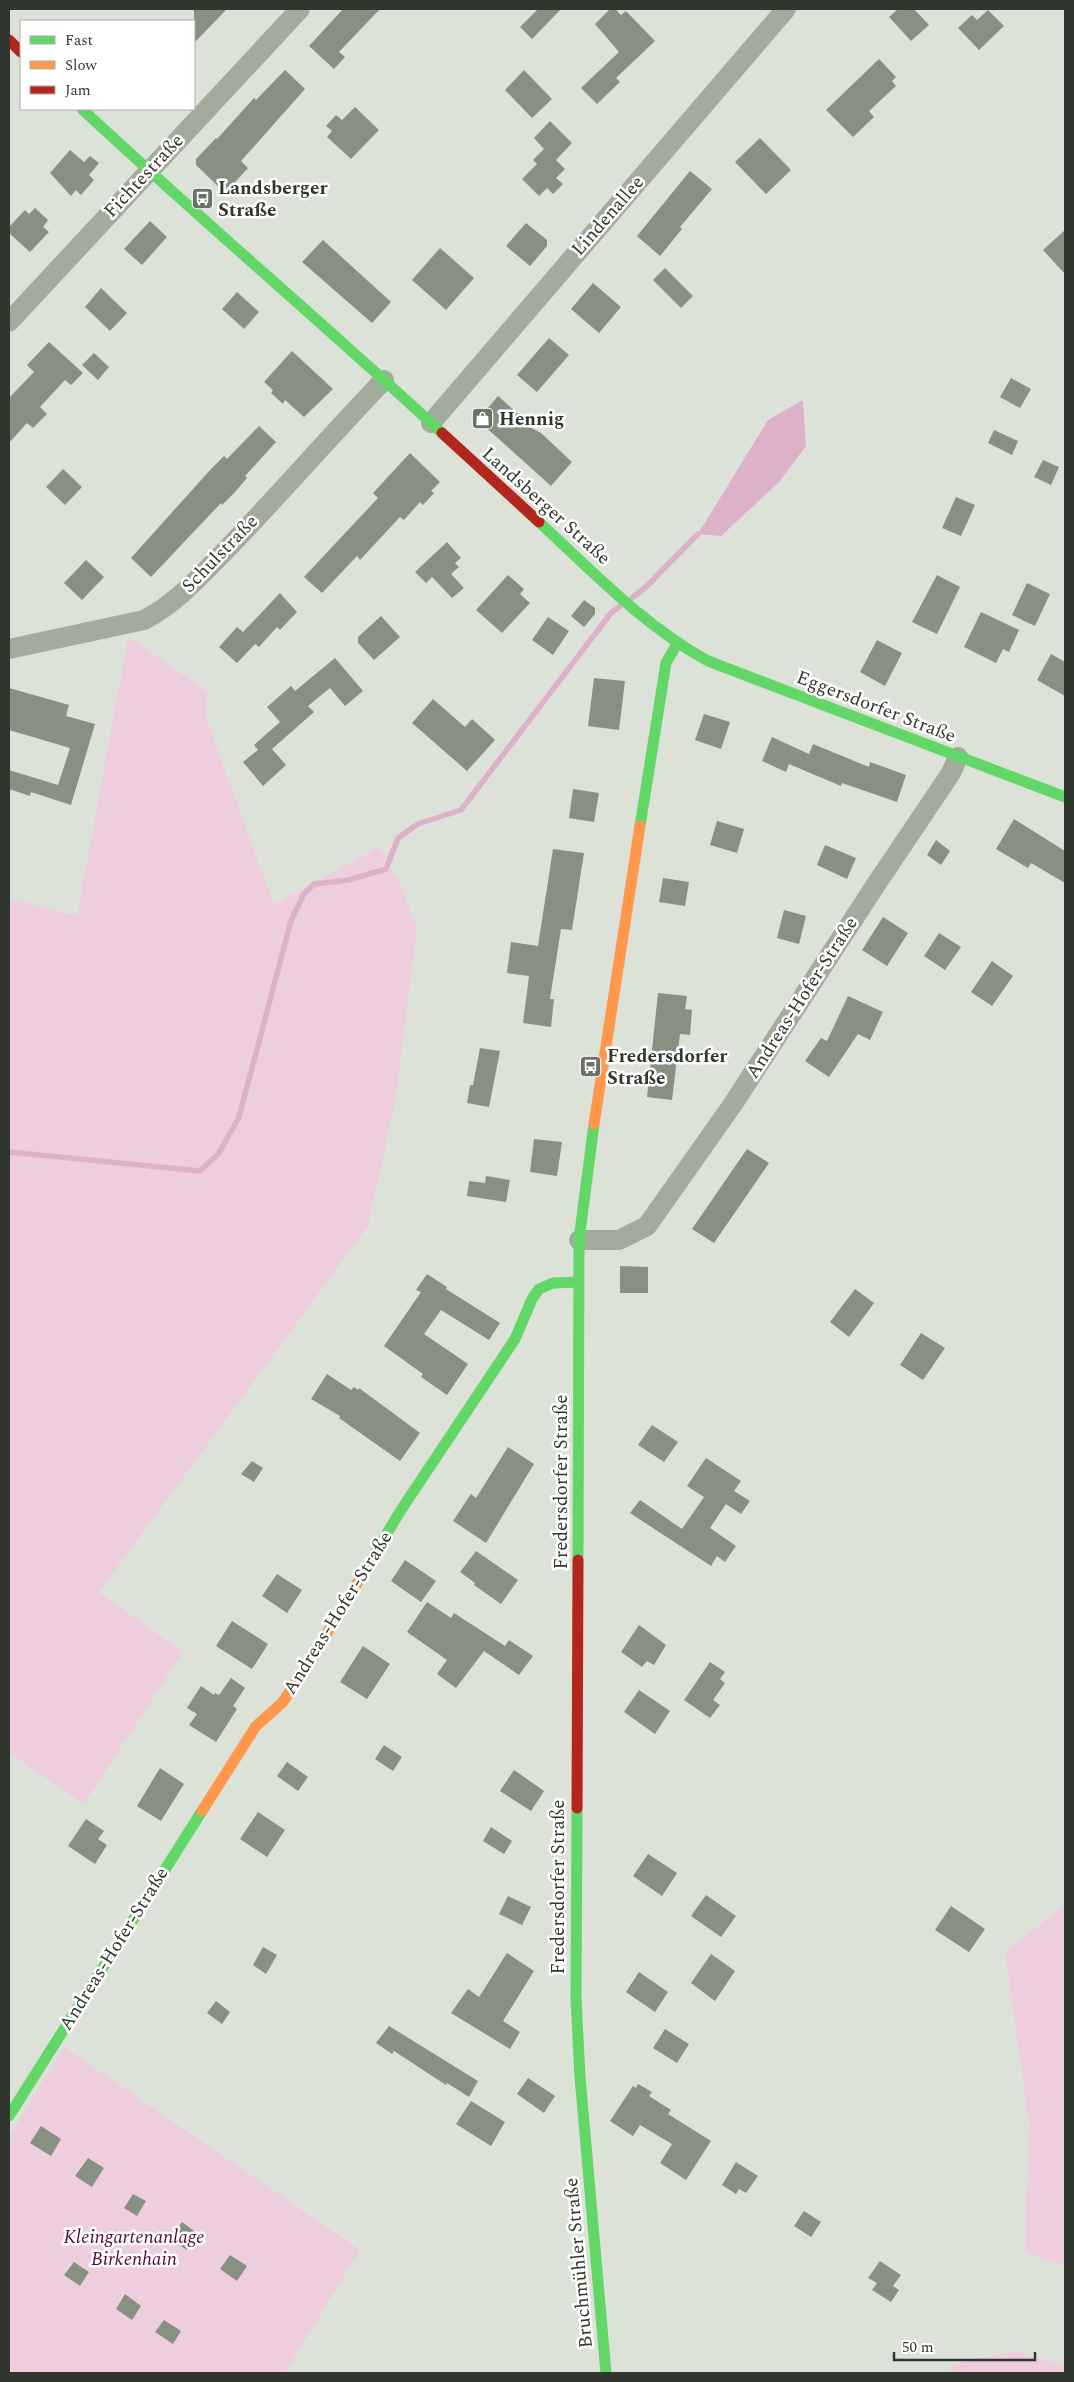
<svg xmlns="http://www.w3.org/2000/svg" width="1074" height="2382" viewBox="0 0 1074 2382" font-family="Spectral,serif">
<rect width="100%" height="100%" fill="#dce2d7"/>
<path fill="#eecede" d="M128 637 208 692 205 715 274 905 379 847 397 878 417 926 395 1103 368 1226 99 1592 183 1652 84 1804 9 1753V898L77 916Z
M1065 1905V2265L1025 2252 1029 2123 1005 1952Z
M64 2047 360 2250 285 2373H9V2137Z
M1017 2351 1065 2367V2373H950L952 2364Z"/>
<path fill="#ddb1ca" d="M803 400 806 446 779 482 721 536 698 534 768 420Z"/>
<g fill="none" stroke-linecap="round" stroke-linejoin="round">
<path stroke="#ddb1ca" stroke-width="5.5" d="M632 598 646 587 698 534
M9 1152 200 1171 219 1153 239 1117 291 921 304 894 314 884 349 880 386 869 398 838 418 824 461 810 611 613 620 606"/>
</g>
<path fill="#889181" d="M194 9H227L194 43Z
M343 9H380L339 52 345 57 334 69 309 46Z
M538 9H561L532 39 520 27Z
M610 9H615L621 15 626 11 655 41 616 78 620 82 597 104 581 88 619 52 595 24Z
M898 9H914L929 25 911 41 889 17Z
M988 10 1004 26 979 50 958 28 972 15 977 20Z
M879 59 896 77 892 81 896 86 869 111 874 117 853 137 826 110Z
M285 70 305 89 241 161 248 168 225 193 196 165V159L216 138 217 139 254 98 256 100Z
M524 70 552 99 532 118 505 90Z
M355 107 379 130 351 159 327 137 332 131 326 126 336 115 342 120Z
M550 121 572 143 556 160 565 169 556 178 563 184 553 194 547 188 539 196 522 179 537 164 533 160 544 149 534 138Z
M760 138 791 170 766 194 735 162Z
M70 150 84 162 90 156 99 163 89 175 94 180 81 195 76 190 71 196 50 173Z
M690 171 712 189 680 227 682 229 660 256 637 236Z
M35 208 48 220 43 227 49 232 30 252 9 233V227L25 210 29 214Z
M150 221 167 237 142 265 124 249Z
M526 223 547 240V246L530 266 506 246Z
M1065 230V274L1043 250Z
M323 240 391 302 372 323 302 262Z
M440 248 474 278 446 310 412 280Z
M665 268 693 296 681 308 653 280Z
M593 283 621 307 599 333 571 309Z
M101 288 127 313 110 331 85 307Z
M237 292 259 312 244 329 222 309Z
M549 338 569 355 537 392 517 375Z
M49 342 83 373 71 385 65 380 40 407 47 414 33 428 27 423 9 443V398L34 372 27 365Z
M292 351 333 389 304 417 285 400 283 404 271 393 273 390 264 382Z
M94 353 109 367 98 380 82 365Z
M1011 378 1031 389 1020 408 1000 397Z
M498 396 524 419 522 423 541 433 572 462 551 486 481 423V416Z
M259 426 276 442 245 476 247 478 235 492 222 505 221 503 151 577 131 558 211 469 224 456 227 459Z
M994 430 1018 441 1012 455 988 443Z
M410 453 440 482 431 491 434 493 423 505 420 502 404 520 400 517 360 560 357 556 322 593 304 577 378 498 373 493Z
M1043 460 1059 467 1051 485 1034 477Z
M63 469 82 487 65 505 46 487Z
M956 497 975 505 961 536 942 528Z
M447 542 461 558 455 563 459 567 451 574 464 588 452 598 432 577 426 583 415 572Z
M86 560 104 577 82 600 64 583Z
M508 575 524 589 520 594 530 603 502 633 476 610Z
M937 575 960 587 937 634 912 622Z
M1027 583 1050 594 1035 626 1012 615Z
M280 593 297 612 280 630 277 627 259 647 255 644 237 663 219 647 237 627 243 632Z
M584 600 595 608V614L584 627 571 616Z
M981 612 1019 630 1009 652 1003 649 996 663 964 647Z
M381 616 400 637 374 660 358 643V637Z
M548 617 569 631 553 655 532 640Z
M877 640 902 653 885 686 860 672Z
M1051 654 1065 662V696L1037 680Z
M335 658 363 691 345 706 330 688 308 706 314 712 272 749 286 765 263 786 243 762 258 750 254 745 280 722 267 707 291 686 295 691Z
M594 678 625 681 619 730 588 726Z
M9 688 69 705 66 716 95 724 71 805 31 792 30 796 9 789V770L58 785 70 748 9 730Z
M433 699 465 727 472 719 495 740 467 771 412 723Z
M704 714 730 722 721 749 695 740Z
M772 737 809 754 813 744 869 767 870 762 906 775 897 802 842 783 841 786 789 764 786 772 762 761Z
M573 789 599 793 594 822 569 818Z
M1014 819 1065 851V883L1031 863 1028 868 996 849Z
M717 821 744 829 737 853 710 845Z
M936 840 950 851 941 865 927 855Z
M825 845 856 858 847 879 817 865Z
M553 849 584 853 572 930 561 929 550 999H554L551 1027 523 1023 529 976 507 973 511 942 538 946Z
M663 878 689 882 685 906 659 902Z
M784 910 806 916 799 944 777 938Z
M883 917 908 933 887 966 862 950Z
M939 933 961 947 945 970 924 956Z
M992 961 1013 976 992 1006 971 992Z
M658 993 687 996 685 1009 692 1010 690 1035 680 1034 672 1100 647 1097Z
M848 996 883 1012 870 1040 858 1034 829 1077 805 1061 821 1038 827 1041Z
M480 1048 500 1051 489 1107 467 1103 470 1085H473Z
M534 1139 562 1142 557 1176 530 1172Z
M747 1149 769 1163 714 1243 692 1229Z
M486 1176 510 1180 506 1202 467 1196 469 1181 485 1183Z
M620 1266 648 1267V1293H620Z
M427 1274 447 1287 446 1289 500 1323 489 1340 441 1310 424 1334 468 1364 447 1395 421 1377 423 1374 384 1346 421 1292 416 1290Z
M855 1289 874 1303 849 1337 830 1322Z
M921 1333 945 1348 923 1380 900 1365Z
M327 1374 351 1390 354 1387 358 1390 359 1388 420 1433 400 1461 339 1418 340 1416 311 1399Z
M652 1425 678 1442 664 1462 638 1445Z
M508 1447 534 1464 486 1543 453 1521 471 1494 476 1498Z
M706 1458 741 1481 734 1491 750 1501 741 1514 726 1504 710 1528 736 1546 725 1562 717 1556 711 1566 630 1513 640 1500 682 1529 704 1497 687 1486Z
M252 1461 263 1468 254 1482 241 1474Z
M476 1551 518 1580 501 1604 474 1585 475 1583 460 1572Z
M405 1560 436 1581 421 1602 391 1581Z
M277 1574 302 1590 287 1613 262 1596Z
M427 1602 451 1618 454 1613 505 1646 509 1640 533 1656 519 1675 484 1651 456 1688 437 1674 447 1660 407 1632Z
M232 1621 268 1644 252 1669 216 1646Z
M639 1625 666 1645 654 1665 647 1661 642 1667 621 1652Z
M363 1646 390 1664 367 1699 340 1682Z
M710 1662 725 1672 720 1679 725 1683 713 1700 720 1705 710 1718 684 1700Z
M231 1678 245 1688 233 1706 237 1709 216 1742 189 1725 197 1714 187 1708 201 1686 214 1695 215 1693 219 1695Z
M639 1690 670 1711 655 1734 624 1712Z
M384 1745 402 1757 393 1771 375 1759Z
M287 1762 308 1777 298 1791 277 1776Z
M160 1768 184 1784 161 1821 137 1806Z
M514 1770 544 1791 531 1811 500 1791Z
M258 1812 285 1830 267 1857 240 1839Z
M86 1819 104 1831 98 1839 107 1845 95 1864 68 1846Z
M491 1827 512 1841 504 1854 483 1841Z
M648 1854 677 1873 662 1896 633 1876Z
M706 1895 736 1916 721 1937 691 1916Z
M508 1896 531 1907 522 1925 499 1914Z
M951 1906 985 1929 969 1952 935 1930Z
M263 1947 277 1955 266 1974 253 1965Z
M507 1953 534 1971 503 2021 520 2032 510 2049 451 2013 468 1989 479 1997Z
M711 1954 735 1971 715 2001 691 1983Z
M639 1972 668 1992 655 2012 626 1992Z
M216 2001 230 2012 222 2024 207 2013Z
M389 2026 478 2081 469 2097 447 2083 446 2085 394 2051 392 2054 376 2043Z
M665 2029 689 2044 677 2063 653 2048Z
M528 2078 555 2096 544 2113 517 2094Z
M638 2084 652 2092 649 2096 671 2110 668 2114 711 2141 686 2180 660 2163 672 2144 640 2125 633 2136 610 2121 633 2086 636 2088Z
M471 2101 505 2122 491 2146 456 2124Z
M41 2126 61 2139 51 2156 30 2143Z
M88 2158 104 2168 92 2187 75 2176Z
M736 2162 758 2176 746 2193 739 2189 736 2194 722 2185Z
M133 2194 146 2201 137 2216 124 2208Z
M804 2211 821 2222 811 2237 794 2226Z
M182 2222 198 2234 187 2250 170 2239Z
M230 2255 247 2266 237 2281 220 2269Z
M880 2261 901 2275 893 2286 899 2290 891 2302 872 2290 877 2283 868 2278Z
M74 2262 89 2272 80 2286 64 2275Z
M125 2294 141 2306 132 2320 116 2309Z
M164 2320 181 2331 173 2344 155 2332Z"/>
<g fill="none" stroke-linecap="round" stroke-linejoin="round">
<path stroke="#a2ab9c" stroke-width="20" d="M9 322 300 9
M431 423 786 9
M9 649 144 620C178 602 202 574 228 548 281 493 331 435 384 380
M579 1240H619L647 1226 733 1104 875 886 951 773 958 757"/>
<path stroke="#63d668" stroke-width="11" d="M82 109C200 219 323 323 442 433
M539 522C592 571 644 626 708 661L1065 797
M640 826 666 663 677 644
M578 1560 579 1240 594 1124
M365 1570 401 1510 515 1339 532 1299 539 1289 553 1283 579 1282
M577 1808 576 1999 580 2077 606 2373
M9 2116 202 1811"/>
<path stroke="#ff974d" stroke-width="11" d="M594 1124 640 826
M202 1811 256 1726 282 1703 305 1670 365 1570"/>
<path stroke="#b3261e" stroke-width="11" d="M9 40 21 52
M442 433 539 522
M577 1808 578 1560"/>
</g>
<defs>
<symbol id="bus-square" viewBox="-11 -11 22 22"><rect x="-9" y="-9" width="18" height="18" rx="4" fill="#6c7268" stroke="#fff"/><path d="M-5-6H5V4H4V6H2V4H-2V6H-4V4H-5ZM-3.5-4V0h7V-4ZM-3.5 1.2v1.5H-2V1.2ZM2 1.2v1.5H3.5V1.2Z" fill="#fff"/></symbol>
<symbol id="shop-square" viewBox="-11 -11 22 22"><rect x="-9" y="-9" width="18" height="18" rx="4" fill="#6c7268" stroke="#fff"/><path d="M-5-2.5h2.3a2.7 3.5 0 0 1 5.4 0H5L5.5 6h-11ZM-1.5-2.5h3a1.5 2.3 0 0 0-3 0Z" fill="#fff"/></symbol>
</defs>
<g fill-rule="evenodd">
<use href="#bus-square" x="190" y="186" width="25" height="25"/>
<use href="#shop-square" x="470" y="406" width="25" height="25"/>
<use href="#bus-square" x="578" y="1054" width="25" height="25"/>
</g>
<g text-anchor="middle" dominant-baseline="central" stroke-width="5" stroke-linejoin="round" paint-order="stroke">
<g font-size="19" fill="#30352d" stroke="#fff">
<text transform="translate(144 176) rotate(-47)">Fichtestraße</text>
<text transform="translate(608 216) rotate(-49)">Lindenallee</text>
<text transform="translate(546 506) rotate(42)">Landsberger Straße</text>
<text transform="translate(220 554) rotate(-46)">Schulstraße</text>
<text transform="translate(876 707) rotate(21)">Eggersdorfer Straße</text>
<text transform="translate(802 998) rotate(-57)">Andreas-Hofer-Straße</text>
<text transform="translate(561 1482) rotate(-90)">Fredersdorfer Straße</text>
<text transform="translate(338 1613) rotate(-58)">Andreas-Hofer-Straße</text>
<text transform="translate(558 1887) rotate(-90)">Fredersdorfer Straße</text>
<text transform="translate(114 1949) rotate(-58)">Andreas-Hofer-Straße</text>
<text transform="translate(579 2263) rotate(-95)">Bruchmühler Straße</text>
</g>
<g font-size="19" font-weight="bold" fill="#30352d" stroke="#fff" text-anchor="start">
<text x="218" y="188">Landsberger<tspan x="218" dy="22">Straße</tspan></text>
<text x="499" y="419">Hennig</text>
<text x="607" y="1056">Fredersdorfer<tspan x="607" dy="22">Straße</tspan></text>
</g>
<g font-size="19" font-style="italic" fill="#560841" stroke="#fff">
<text x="134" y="2237">Kleingartenanlage<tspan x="134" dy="22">Birkenhain</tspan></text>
</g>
</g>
<rect width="1074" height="2382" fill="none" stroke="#30352d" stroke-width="20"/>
<rect x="20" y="20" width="175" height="90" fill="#ffffff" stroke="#acaeab"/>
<rect x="30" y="36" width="25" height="8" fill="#63d668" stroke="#acaeab"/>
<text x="65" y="45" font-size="15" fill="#30352d">Fast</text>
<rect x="30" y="61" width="25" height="8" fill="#ff974d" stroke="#acaeab"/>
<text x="65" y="70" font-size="15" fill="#30352d">Slow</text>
<rect x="30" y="86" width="25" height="8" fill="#b3261e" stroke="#acaeab"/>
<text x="65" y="95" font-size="15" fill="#30352d">Jam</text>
<path d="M894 2352v8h141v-8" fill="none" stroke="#30352d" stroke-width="2.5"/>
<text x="902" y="2352" font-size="15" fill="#30352d" stroke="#ffffff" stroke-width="4" paint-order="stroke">50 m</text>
</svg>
